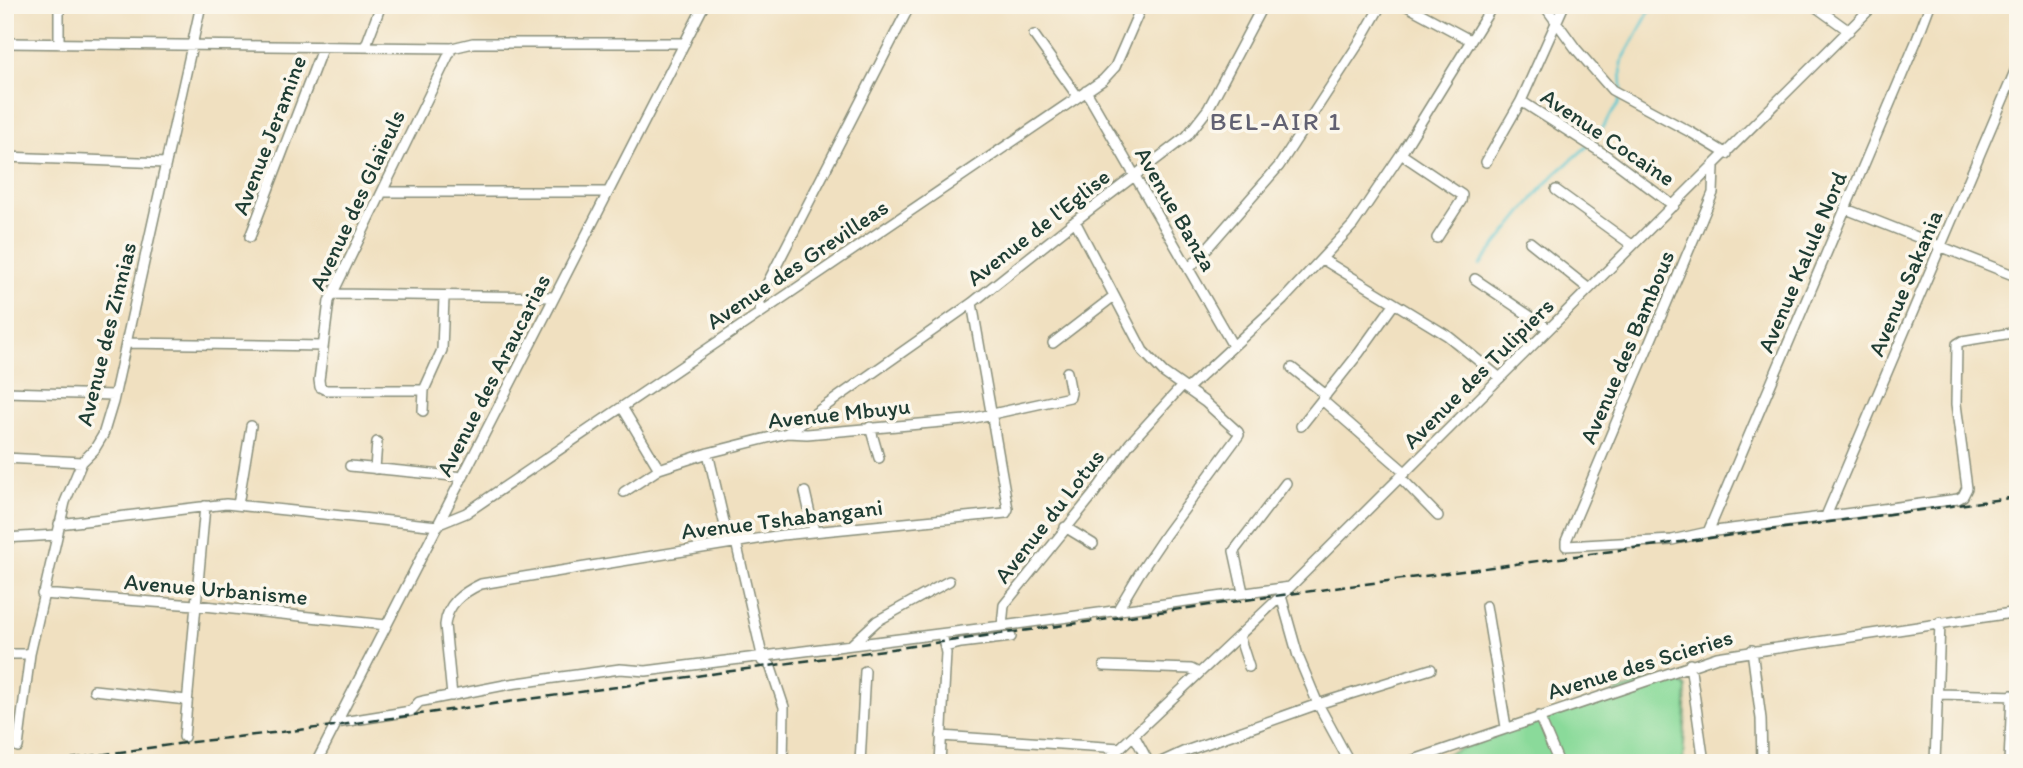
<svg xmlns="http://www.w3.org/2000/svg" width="2023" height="768" viewBox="0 0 2023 768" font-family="Itim,sans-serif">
<rect width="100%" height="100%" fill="#fbf7ec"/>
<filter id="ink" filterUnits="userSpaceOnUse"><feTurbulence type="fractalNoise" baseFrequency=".0143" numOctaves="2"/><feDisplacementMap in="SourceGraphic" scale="14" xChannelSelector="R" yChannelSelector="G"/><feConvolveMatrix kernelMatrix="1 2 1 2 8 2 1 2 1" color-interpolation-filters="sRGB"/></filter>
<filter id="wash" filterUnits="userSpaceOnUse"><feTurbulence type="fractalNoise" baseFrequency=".00686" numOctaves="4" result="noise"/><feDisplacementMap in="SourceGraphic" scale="28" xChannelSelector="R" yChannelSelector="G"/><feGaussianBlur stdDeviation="1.57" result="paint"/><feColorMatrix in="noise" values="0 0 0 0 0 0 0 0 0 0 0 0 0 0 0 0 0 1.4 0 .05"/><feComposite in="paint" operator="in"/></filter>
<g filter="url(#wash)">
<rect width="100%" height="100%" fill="#f0e0c0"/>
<path fill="#8ada9a" stroke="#548c67" stroke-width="2" d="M1679 680 1687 688 1683 763H1421L1648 681Z"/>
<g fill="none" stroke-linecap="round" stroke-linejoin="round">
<path stroke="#59c6d0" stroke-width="2.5" d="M1480 265 1537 194 1554 175 1590 144 1618 105 1622 88 1621 63 1653 5"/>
</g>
</g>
<g filter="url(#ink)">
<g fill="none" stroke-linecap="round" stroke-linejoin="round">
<defs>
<path id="minor" d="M1405 5 1470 40
M1544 5 1576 49 1612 90 1692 133 1727 154
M1813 5 1849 31
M1034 35 1078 97
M5 43 452 48 473 43H685
M59 44V5
M366 45 381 5
M1086 91 1233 346
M1521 101 1607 156 1674 206
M1401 154 1462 195 1461 201 1437 238
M5 157 166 163
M1486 162 1521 101 1564 5
M1714 167 1713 193 1566 541V546L1672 540 1708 532 1958 499 1963 496 1967 488 1956 404 1957 344 1962 341 2018 332
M1556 190 1632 245
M382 192H608
M1846 209 2018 277
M1075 221 1143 351 1164 373 1205 402 1238 432 1239 435 1166 534 1139 574 1117 611
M250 237 323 46
M1530 242 1589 289
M1322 259 1448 336 1500 378
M1189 269 1279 166 1361 40 1381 5
M1475 279 1549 329
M332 294 554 297
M444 297 442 350 424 390H326L320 387 319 380 329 301 452 48
M759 313 760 301 765 288 910 5
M126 343 323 346
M1053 343 1114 296
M1292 368 1326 395
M1187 389 1283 300 1353 225 1401 154 1493 5
M5 392 114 395
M1322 400 1405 472
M622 407 659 469
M423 411 424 390
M1301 426 1359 353 1394 304
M870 427 879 458
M787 433 972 303 1075 221 1187 136 1208 109 1263 5
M708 453 729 543
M5 458 82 462
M350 466 463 477
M375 469 377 442
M1400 477 1438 516
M624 492 659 469 708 453 787 433 807 434 965 420 1070 397 1071 393 1067 372
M805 492 814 531
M238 505 251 426
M1826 516 2018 64
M59 524 226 504 438 526
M439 524 466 513 1103 80 1115 67 1142 5
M1065 527 1093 544
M1708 532 1916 42 1930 5
M5 538 56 535
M736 542 762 655
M1243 592 1234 551 1286 483
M42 594 195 605 386 625
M1281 596 1298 656 1318 704 1350 763
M1486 606 1506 727
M1002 626 1004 605 1093 495 1130 443 1182 386
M1239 636 1249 667
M851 645 877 621 949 581
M945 647 961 643 1011 637
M1752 650 1761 719 1762 763
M5 654H30
M761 656 762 661 770 665 784 707 783 763
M1690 664 1704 763
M1104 666 1191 669 1199 673
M94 690 187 700
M1939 694 2018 696
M452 696 445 625C447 604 462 593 481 584L782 535 1006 513 1008 509 972 303
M1539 716 1559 763
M336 723 411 711 419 702 423 701 510 684 620 669 646 671 1002 626 1290 587
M1134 735 1149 763
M941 736 1120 748
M184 737 205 506
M18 747 30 654 65 502 82 462 94 450 103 435 113 402 201 5
M316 763 704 5
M860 763 865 671
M940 763 946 653 942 634
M1104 763 1282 595 1874 5
M1159 763 1183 752 1318 704 1431 669
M1405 763 1717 657 2018 612
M1935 763 1940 622
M2009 763 2012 695"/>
</defs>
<use href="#minor" stroke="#888e7a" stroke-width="12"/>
<use href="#minor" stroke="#fff" stroke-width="9"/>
<path stroke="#1f3d34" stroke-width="2.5" stroke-dasharray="10 5" stroke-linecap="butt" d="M42 763 184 743 334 726 1282 595 2018 497"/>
</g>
</g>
<g text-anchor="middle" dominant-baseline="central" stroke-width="7" stroke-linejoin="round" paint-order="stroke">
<g font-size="23" fill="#1f3d34" stroke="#fbf7ec">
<text transform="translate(269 135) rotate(-69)">Avenue Jeramine</text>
<text transform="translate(1608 137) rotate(34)">Avenue Cocaine</text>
<text transform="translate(357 200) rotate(-65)">Avenue des Glaïeuls</text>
<text transform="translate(1176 209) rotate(60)">Avenue Banza</text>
<text transform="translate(1038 227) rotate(-38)">Avenue de l'Eglise</text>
<text transform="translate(1802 262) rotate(-67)">Avenue Kalule Nord</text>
<text transform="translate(797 264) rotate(-34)">Avenue des Grevilleas</text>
<text transform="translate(1905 283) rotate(-67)">Avenue Sakania</text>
<text transform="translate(106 334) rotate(-76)">Avenue des Zinnias</text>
<text transform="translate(1627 347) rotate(-67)">Avenue des Bambous</text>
<text transform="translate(1478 373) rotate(-45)">Avenue des Tulipiers</text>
<text transform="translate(493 375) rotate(-63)">Avenue des Araucarias</text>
<text transform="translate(839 413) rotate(-6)">Avenue Mbuyu</text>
<text transform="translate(1049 516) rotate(-52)">Avenue du Lotus</text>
<text transform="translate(782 519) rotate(-7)">Avenue Tshabangani</text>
<text transform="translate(216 589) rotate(5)">Avenue Urbanisme</text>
<text transform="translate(1640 664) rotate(-17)">Avenue des Scieries</text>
</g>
<g font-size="26" letter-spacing="2" fill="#616172" stroke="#fbf7ec">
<text x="1276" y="121">BEL-AIR 1</text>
</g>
</g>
<rect width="2023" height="768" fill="none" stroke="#fbf7ec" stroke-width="28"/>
</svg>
